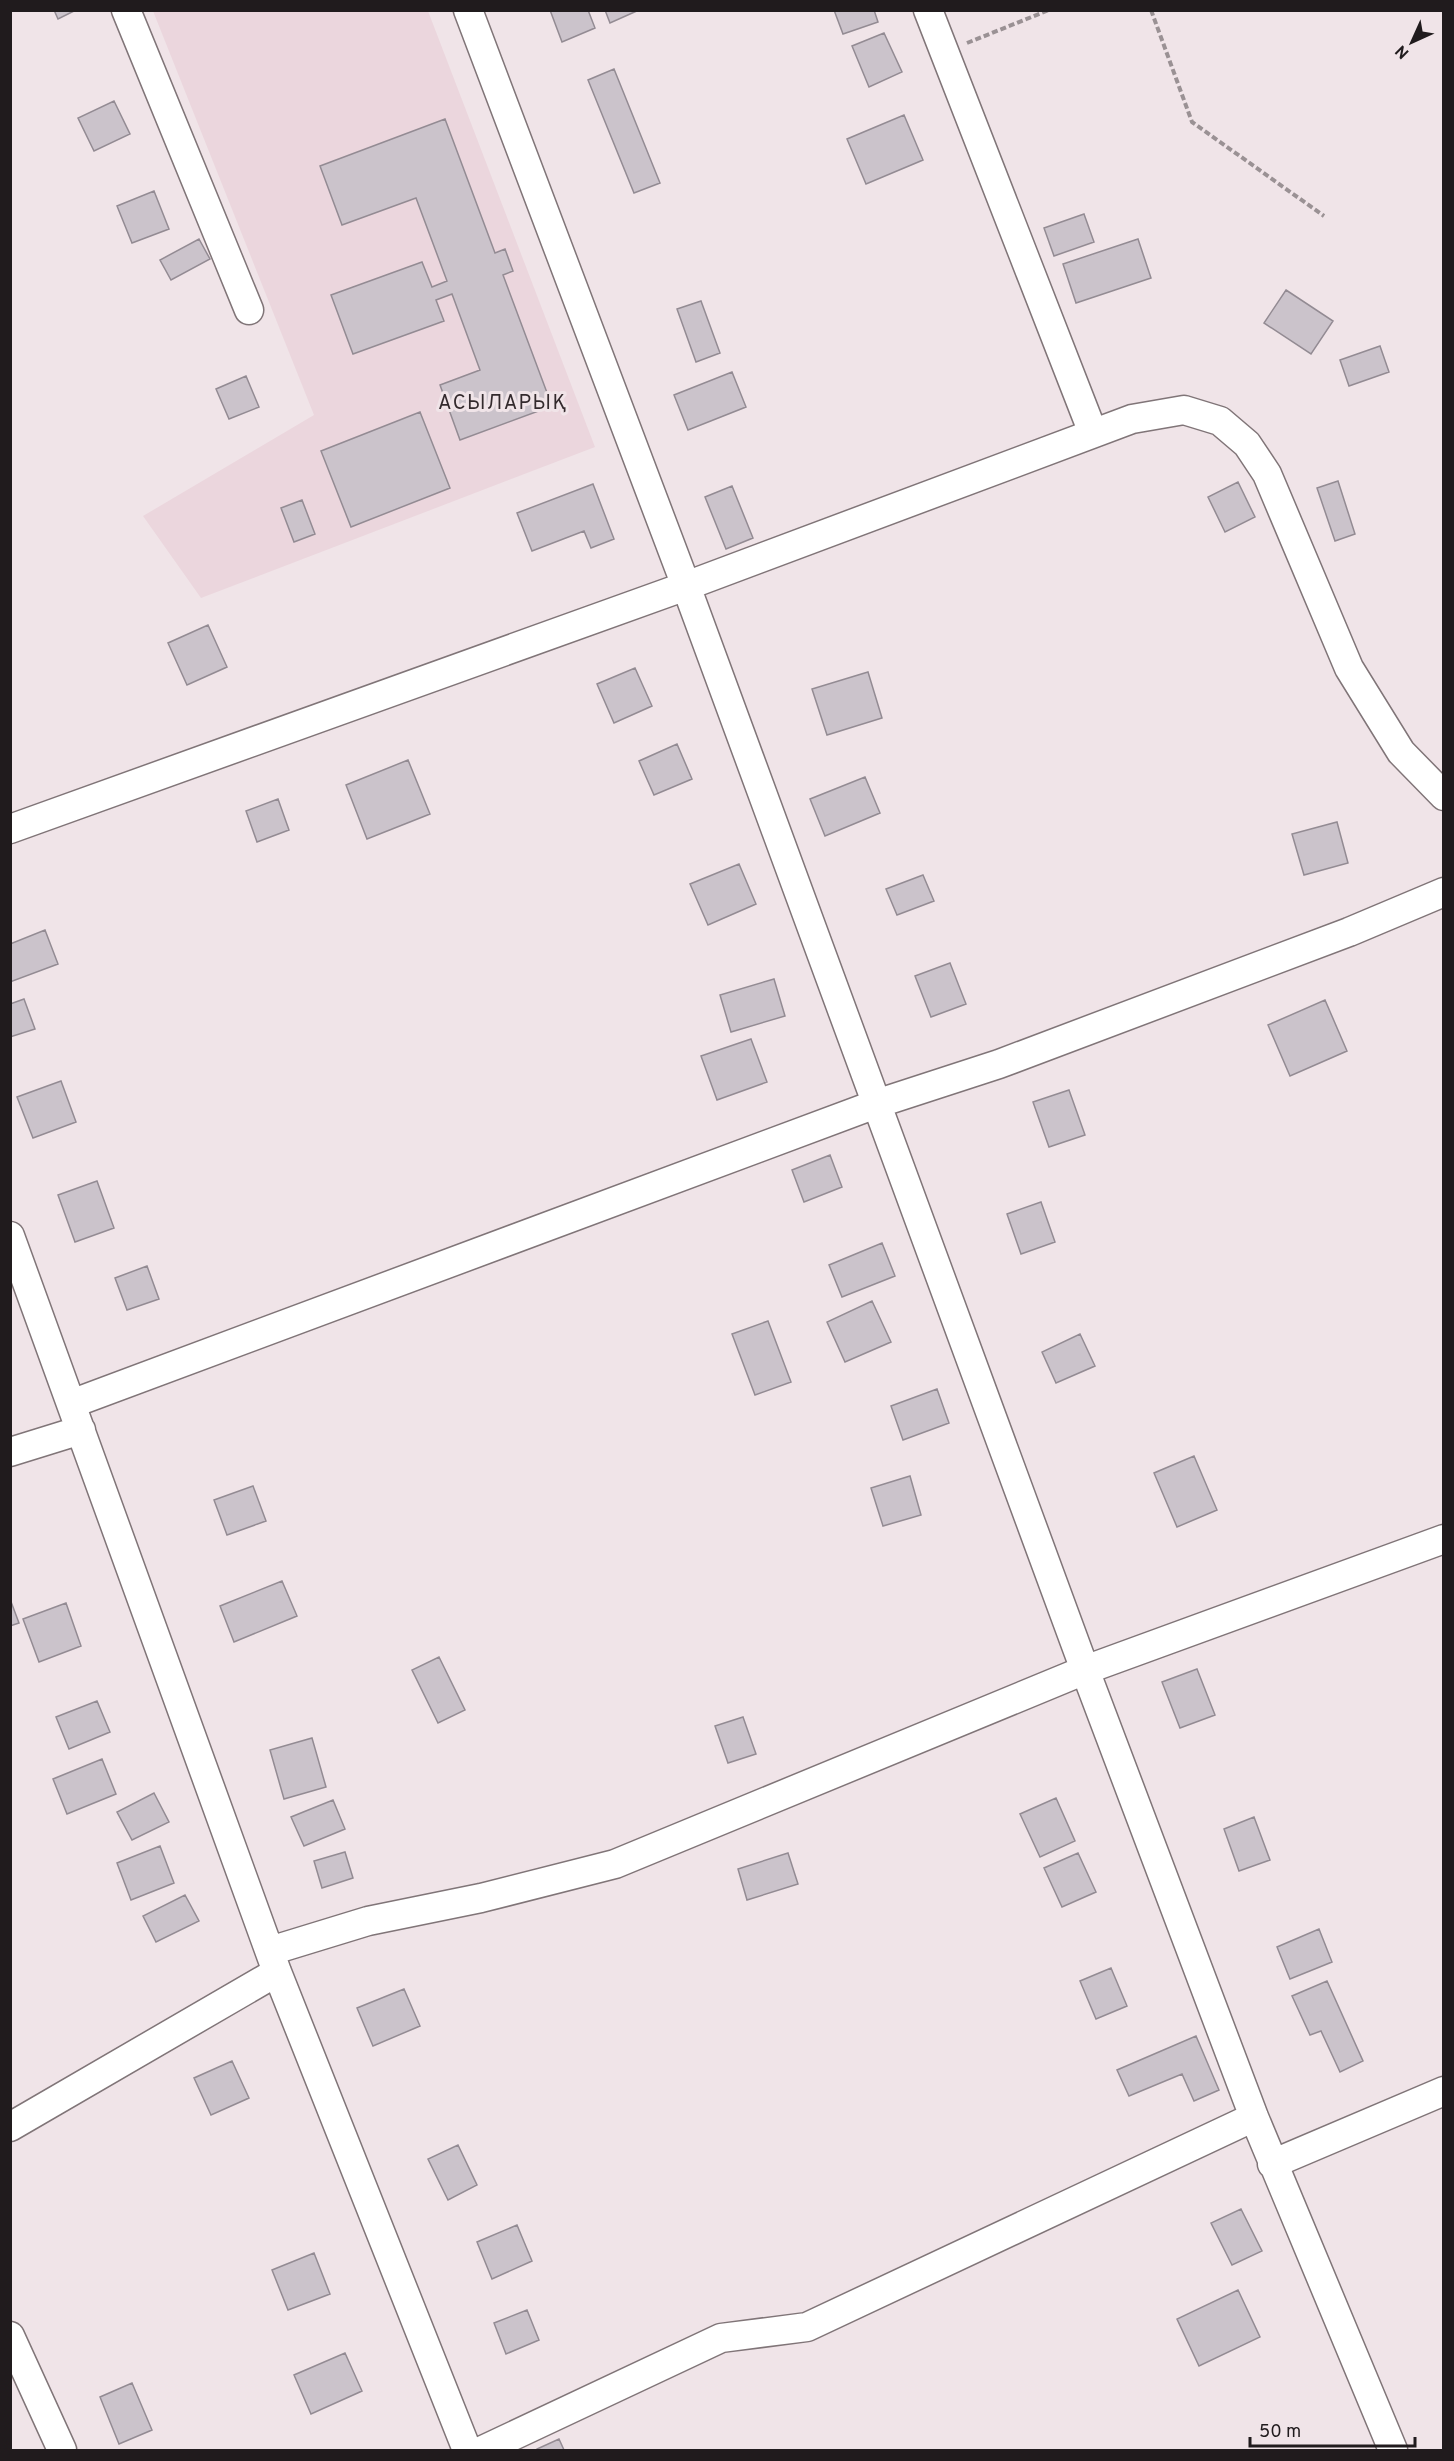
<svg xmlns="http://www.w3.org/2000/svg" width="1454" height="2461" viewBox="0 0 1454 2461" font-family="Overpass,sans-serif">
<rect width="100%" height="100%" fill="#f0e4e8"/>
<path fill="#ebd6dd" d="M153 11H428L595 447 201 598 143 516 314 415Z"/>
<path fill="#cbc3cb" stroke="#938b93" stroke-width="1.5" d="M54 10H76L58 19Z
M550 10H588L595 28 562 42Z
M605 10H639L610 23Z
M834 10H874L878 22 843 34Z
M884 33 902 72 869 87 852 46Z
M614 69 660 183 634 193 588 80Z
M114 101 130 134 94 151 78 118Z
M904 115 923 160 866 184 847 139Z
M445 119 495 253 505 249 513 271 503 275 552 406 460 440 440 385 480 370 452 294 436 300 444 321 353 354 331 295 422 262 432 287 447 281 416 198 342 225 320 166Z
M154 191 169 229 132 243 117 206Z
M1084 214 1094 242 1054 256 1044 228Z
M199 239 210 259 171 280 160 260Z
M1138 239 1151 278 1076 303 1063 264Z
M1286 290 1333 321 1311 354 1264 323Z
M701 301 720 353 696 362 677 309Z
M1380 346 1389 372 1349 386 1340 360Z
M732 372 746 407 688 430 674 395Z
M246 376 259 407 229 419 216 389Z
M420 412 450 488 351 527 321 451Z
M1338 481 1355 534 1335 541 1317 488Z
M1238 482 1255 517 1225 532 1208 497Z
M593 484 614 539 591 548 584 531 532 551 517 513Z
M732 486 753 538 726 549 705 497Z
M302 500 315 534 294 542 281 508Z
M208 625 227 667 187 685 168 643Z
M635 668 652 706 614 723 597 684Z
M868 672 882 718 827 735 812 689Z
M677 744 692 779 654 795 639 761Z
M408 760 430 814 367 839 346 785Z
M865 777 880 813 825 836 810 799Z
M278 799 289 830 257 842 246 811Z
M1337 822 1348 863 1304 875 1292 834Z
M739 864 756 904 708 925 690 884Z
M923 875 934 901 897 915 886 889Z
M45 930 58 964 10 982V944Z
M950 963 966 1004 931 1017 915 976Z
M774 979 785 1016 731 1032 720 995Z
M24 999 35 1029 10 1037V1004Z
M1325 1000 1347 1051 1290 1076 1268 1025Z
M751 1039 767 1082 717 1100 701 1056Z
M61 1081 76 1122 33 1138 17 1097Z
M1069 1090 1085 1135 1049 1147 1033 1102Z
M830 1155 842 1187 804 1202 792 1170Z
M97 1181 114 1228 75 1242 58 1195Z
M1041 1202 1055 1242 1021 1254 1007 1214Z
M882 1243 895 1276 842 1297 829 1265Z
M147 1266 159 1299 127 1310 115 1278Z
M872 1301 891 1342 845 1362 827 1322Z
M768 1321 791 1382 755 1395 732 1334Z
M1080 1334 1095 1366 1056 1383 1042 1352Z
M937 1389 949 1423 903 1440 891 1406Z
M1194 1456 1217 1510 1177 1527 1154 1473Z
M910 1476 921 1515 883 1526 871 1488Z
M253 1486 266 1521 227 1535 214 1500Z
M282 1581 297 1616 234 1642 220 1606Z
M10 1599 19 1623 10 1626Z
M66 1603 81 1646 39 1662 23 1619Z
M439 1657 465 1710 438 1723 412 1670Z
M1197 1669 1215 1715 1180 1728 1162 1682Z
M97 1701 110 1732 69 1749 56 1717Z
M743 1717 756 1754 728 1763 715 1726Z
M312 1738 326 1787 284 1799 270 1750Z
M102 1759 116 1794 67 1814 53 1779Z
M154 1793 169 1822 132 1840 117 1812Z
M1056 1798 1075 1841 1040 1857 1020 1814Z
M333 1800 345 1829 304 1846 291 1817Z
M1254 1817 1270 1860 1239 1871 1224 1829Z
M160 1846 174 1883 131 1900 117 1863Z
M345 1852 353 1878 322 1888 314 1861Z
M788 1853 798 1884 747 1900 738 1869Z
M1078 1853 1096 1892 1062 1907 1044 1868Z
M185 1895 199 1921 156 1942 143 1916Z
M1319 1929 1332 1962 1290 1979 1277 1947Z
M1111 1968 1127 2006 1096 2019 1080 1981Z
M1327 1981 1363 2061 1340 2072 1321 2031 1310 2035 1292 1996Z
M404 1989 420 2026 373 2046 357 2008Z
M1196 2036 1219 2090 1194 2101 1182 2074 1129 2096 1117 2070Z
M232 2061 249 2098 211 2115 194 2078Z
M458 2145 477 2185 448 2200 428 2159Z
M1241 2209 1262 2251 1232 2265 1211 2223Z
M517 2225 532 2261 492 2279 477 2242Z
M314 2253 330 2294 288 2310 272 2270Z
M1238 2290 1260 2337 1199 2366 1177 2319Z
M527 2310 539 2340 506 2354 494 2323Z
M345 2353 362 2391 311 2414 294 2375Z
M132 2383 152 2430 119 2444 100 2397Z
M559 2439 564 2450H537V2449Z"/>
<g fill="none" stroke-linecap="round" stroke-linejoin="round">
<defs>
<path id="minor" d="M126 10 249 310
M468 10 686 586 1085 1670 1254 2117 1393 2450
M928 10 1093 433
M10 829 686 586 1132 419 1184 410 1220 421 1247 444 1267 474 1349 668 1401 752 1444 796
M10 1236 277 1972 467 2450
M71 1404 876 1104 999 1064 1349 932 1444 892
M10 1452 81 1430
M270 1951 368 1921 481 1898 615 1864 1085 1670 1444 1539
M10 2127 277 1972
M1272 2164 1444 2091
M10 2336 62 2450
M483 2450 721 2338 807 2327 1254 2117"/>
</defs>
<use href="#minor" stroke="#807578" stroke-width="31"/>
<path stroke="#9a9194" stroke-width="4" stroke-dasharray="6 3" stroke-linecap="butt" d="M1151 10 1192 122 1324 216
M967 43 1049 10"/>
<use href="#minor" stroke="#fff" stroke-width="28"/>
</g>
<g text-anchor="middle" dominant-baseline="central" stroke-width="6" stroke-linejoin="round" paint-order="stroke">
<g font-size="20" letter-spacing="1.5" fill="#332a2d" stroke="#f0e4e8">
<text x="503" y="404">АСЫЛАРЫҚ</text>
</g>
</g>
<rect width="1454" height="2461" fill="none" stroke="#201b1d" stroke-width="24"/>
<g transform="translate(1412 42) rotate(225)" stroke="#f0e4e8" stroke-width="4.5" paint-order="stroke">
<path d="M0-4.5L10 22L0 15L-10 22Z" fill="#201b1d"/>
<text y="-9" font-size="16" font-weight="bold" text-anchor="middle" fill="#201b1d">N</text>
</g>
<path d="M1250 2437v9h165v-9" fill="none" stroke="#201b1d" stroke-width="3"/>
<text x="1259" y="2437" font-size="18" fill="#201b1d" stroke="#f0e4e8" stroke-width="4.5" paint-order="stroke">50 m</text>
</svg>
